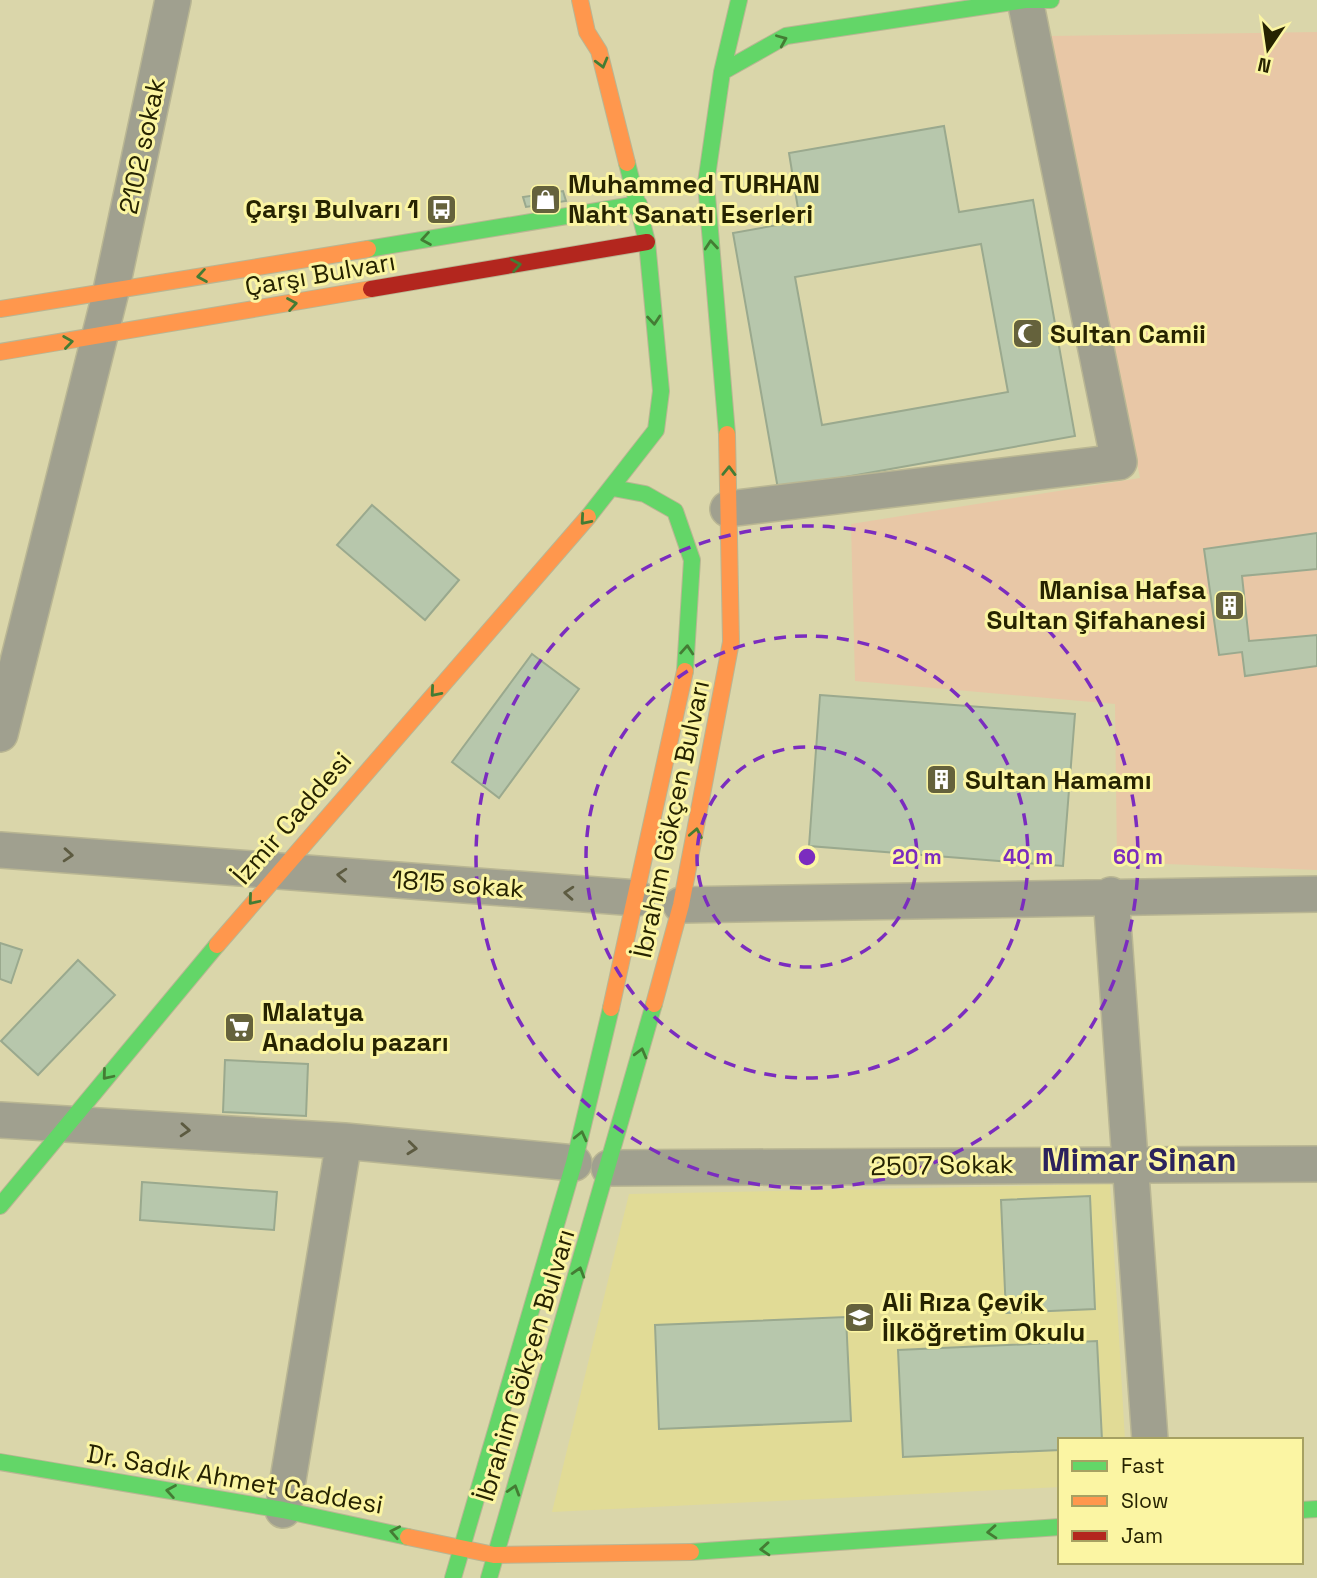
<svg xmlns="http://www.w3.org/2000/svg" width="1317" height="1578" viewBox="0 0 1317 1578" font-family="'Space Grotesk',sans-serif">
<rect width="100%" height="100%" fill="#dad6aa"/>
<path fill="#e1db96" d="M1110 1184 1125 1440H1060V1487L552 1512 629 1194Z"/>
<path fill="#e8c7a6" d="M1317 32V870L1117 862 1115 704 855 681 851 524 1140 478 1051 36Z"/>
<path fill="#b7c7ac" stroke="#9aa98e" stroke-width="2" fill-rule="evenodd" d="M944 126 959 212 1033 200 1075 436 778 489 733 233 800 221 789 153ZM981 244 1008 392 822 425 795 277Z
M563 191 566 201 526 207 523 197Z
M372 505 459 580 425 620 337 545Z
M1317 533V569L1242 576 1249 641 1317 635V666L1245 676 1242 652 1219 655 1204 549Z
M532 654 579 689 499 798 452 762Z
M820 695 1075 714 1063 866 809 846Z
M0 943 22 950 11 983 0 979Z
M78 960 115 995 38 1075 1 1041Z
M225 1060 308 1064 306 1116 223 1112Z
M142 1182 277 1192 274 1230 140 1220Z
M1090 1196 1095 1309 1006 1313 1001 1200Z
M846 1317 851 1421 659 1429 655 1325Z
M1097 1341 1102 1440H1060V1450L903 1457 898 1350Z"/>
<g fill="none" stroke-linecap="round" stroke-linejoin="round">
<defs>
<path id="street" d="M728 509 1119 462 1025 0
M0 734 111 291 173 0
M0 850 637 898
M1111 895 1150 1440
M681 905 1317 894
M0 1120 344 1141 574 1163
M609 1168 1317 1164
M283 1510 344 1141"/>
<path id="fast" d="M722 72 786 36 1025 0H1051
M368 249 639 204
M727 434 706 183 722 72 739 0
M613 488 645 494 675 511 692 560 685 671
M588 517 656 430 661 391 647 242 627 163
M0 1206 217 945
M0 1462 283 1510 408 1537
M1301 1510 1317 1509
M691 1552 1060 1527
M453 1578 574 1163 611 1008
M489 1578 654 1004"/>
<path id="slow" d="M580 0 587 32 599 51 627 163
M0 309 368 249
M0 352 371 289
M217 945 588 517
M654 1004 681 905 731 642 727 434
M611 1008 685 671
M408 1537 494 1555 691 1552"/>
<path id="jam" d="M371 289 647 242"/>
</defs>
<use href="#street" stroke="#b9b693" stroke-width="38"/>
<use href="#fast" stroke="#b9b693" stroke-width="18"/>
<use href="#slow" stroke="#b9b693" stroke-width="18"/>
<use href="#jam" stroke="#b9b693" stroke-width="18"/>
<use href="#street" stroke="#a0a08f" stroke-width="35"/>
<use href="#fast" stroke="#63d668" stroke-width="16"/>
<use href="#slow" stroke="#ff974d" stroke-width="16"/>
<use href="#jam" stroke="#b3261e" stroke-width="16"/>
</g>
<defs><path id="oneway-chevron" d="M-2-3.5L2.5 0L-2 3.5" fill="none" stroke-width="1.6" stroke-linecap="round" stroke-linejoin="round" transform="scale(1.75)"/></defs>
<g stroke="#447c34">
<use href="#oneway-chevron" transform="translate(782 40) rotate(-23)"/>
<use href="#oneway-chevron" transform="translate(602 63) rotate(75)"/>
<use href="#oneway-chevron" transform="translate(426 239) rotate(171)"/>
<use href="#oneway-chevron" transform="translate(711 245) rotate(-95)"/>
<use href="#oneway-chevron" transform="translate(516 265) rotate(-10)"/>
<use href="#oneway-chevron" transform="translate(202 276) rotate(171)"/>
<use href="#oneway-chevron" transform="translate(292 304) rotate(-10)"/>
<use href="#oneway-chevron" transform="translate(654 320) rotate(85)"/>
<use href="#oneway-chevron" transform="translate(68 342) rotate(-8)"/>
<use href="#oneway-chevron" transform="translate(729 471) rotate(-89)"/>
<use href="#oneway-chevron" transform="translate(585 520) rotate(131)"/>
<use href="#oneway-chevron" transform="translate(687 650) rotate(-86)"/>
<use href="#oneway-chevron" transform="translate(435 692) rotate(131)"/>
<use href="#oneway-chevron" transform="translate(696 833) rotate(-79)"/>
<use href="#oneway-chevron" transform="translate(253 900) rotate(130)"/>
<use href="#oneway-chevron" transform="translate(641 1053) rotate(-75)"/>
<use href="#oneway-chevron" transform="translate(107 1075) rotate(130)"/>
<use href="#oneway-chevron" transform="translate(581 1136) rotate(-77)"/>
<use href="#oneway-chevron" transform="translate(579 1272) rotate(-73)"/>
<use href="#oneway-chevron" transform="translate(514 1490) rotate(-73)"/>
<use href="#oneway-chevron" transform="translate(171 1491) rotate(-170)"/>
<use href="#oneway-chevron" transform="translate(395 1532) rotate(-169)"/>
<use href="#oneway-chevron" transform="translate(992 1532) rotate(176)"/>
<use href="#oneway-chevron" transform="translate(765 1549) rotate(176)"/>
</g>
<g stroke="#5d5b41">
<use href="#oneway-chevron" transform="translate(68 855) rotate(4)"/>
<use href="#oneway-chevron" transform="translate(342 875) rotate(-176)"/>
<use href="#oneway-chevron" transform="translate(569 893) rotate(-176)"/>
<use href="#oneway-chevron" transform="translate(185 1130) rotate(4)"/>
<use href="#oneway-chevron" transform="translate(412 1148) rotate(6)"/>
</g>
<g fill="none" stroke="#7b2cbf" stroke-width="3.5" stroke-dasharray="12 9">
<circle cx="807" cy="857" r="110"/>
<circle cx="807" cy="857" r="221"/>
<circle cx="807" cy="857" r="331"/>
</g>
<defs>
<symbol id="shop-square" viewBox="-11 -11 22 22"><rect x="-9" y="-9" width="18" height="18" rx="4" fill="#65623c" stroke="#fbf5a3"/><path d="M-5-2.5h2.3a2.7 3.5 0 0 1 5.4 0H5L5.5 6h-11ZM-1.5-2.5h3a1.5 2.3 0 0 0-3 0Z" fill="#fff"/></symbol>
<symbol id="bus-square" viewBox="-11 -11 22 22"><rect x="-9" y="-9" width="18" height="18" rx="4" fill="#65623c" stroke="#fbf5a3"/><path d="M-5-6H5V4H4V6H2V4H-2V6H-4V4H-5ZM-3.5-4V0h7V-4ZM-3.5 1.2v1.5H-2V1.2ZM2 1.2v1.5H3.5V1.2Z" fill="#fff"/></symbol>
<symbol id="mosque-square" viewBox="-11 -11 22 22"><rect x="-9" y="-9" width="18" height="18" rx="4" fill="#65623c" stroke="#fbf5a3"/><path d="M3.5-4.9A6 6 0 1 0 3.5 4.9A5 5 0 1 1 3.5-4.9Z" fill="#fff"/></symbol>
<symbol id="building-square" viewBox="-11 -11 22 22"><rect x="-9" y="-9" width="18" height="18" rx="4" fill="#65623c" stroke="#fbf5a3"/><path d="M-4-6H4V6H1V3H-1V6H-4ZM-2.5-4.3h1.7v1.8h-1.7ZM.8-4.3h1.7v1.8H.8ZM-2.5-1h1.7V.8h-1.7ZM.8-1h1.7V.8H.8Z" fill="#fff"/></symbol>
<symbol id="supermarket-square" viewBox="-11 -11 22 22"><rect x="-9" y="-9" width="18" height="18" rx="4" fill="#65623c" stroke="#fbf5a3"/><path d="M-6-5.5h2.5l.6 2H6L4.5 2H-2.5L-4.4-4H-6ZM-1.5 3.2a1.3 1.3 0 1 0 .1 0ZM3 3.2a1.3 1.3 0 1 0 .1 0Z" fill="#fff"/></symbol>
<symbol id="school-square" viewBox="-11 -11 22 22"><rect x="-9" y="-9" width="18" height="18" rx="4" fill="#65623c" stroke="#fbf5a3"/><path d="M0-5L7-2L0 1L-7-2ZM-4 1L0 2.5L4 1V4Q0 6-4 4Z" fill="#fff"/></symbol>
</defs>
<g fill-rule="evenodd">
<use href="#shop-square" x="528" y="182" width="35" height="35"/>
<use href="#bus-square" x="424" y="192" width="35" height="35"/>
<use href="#mosque-square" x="1010" y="316" width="35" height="35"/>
<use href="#building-square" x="1212" y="588" width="35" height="35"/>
<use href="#building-square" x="924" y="762" width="35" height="35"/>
<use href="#supermarket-square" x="222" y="1010" width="35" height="35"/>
<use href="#school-square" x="842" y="1300" width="35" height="35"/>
</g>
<g text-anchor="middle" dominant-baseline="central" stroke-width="6" stroke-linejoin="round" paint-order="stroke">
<g font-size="26" fill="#262301" stroke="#fbf5a3">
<text transform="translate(142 146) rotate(-78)">2102 sokak</text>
<text transform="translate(320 274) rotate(-10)">Çarşı Bulvarı</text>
<text transform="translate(292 818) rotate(-49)">İzmir Caddesi</text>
<text transform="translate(671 819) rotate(-78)">İbrahim Gökçen Bulvarı</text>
<text transform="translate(458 884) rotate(4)">1815 sokak</text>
<text transform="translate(942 1165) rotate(-1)">2507 Sokak</text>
<text transform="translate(525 1365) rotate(-73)">İbrahim Gökçen Bulvarı</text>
<text transform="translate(235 1479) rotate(10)">Dr. Sadık Ahmet Caddesi</text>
</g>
<g font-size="26" font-weight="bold" fill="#262301" stroke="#fbf5a3" text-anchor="start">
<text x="568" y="184">Muhammed TURHAN<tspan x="568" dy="30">Naht Sanatı Eserleri</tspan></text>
<text x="419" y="209" text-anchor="end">Çarşı Bulvarı 1</text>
<text x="1050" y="334">Sultan Camii</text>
<text x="1206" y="590" text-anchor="end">Manisa Hafsa<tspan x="1206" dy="30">Sultan Şifahanesi</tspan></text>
<text x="965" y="780">Sultan Hamamı</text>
<text x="262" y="1012">Malatya<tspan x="262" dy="30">Anadolu pazarı</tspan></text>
<text x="882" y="1302">Ali Rıza Çevik<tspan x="882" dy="30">İlköğretim Okulu</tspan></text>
</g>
<g font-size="33" font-weight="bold" fill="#2b235d" stroke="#fbf5a3">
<text x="1139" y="1160">Mimar Sinan</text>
</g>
</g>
<circle cx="807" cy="857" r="10" fill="#7b2cbf" stroke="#fbf5a3" stroke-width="3.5"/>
<g font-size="21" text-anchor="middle" font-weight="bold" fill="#7b2cbf" stroke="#fbf5a3" stroke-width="6" stroke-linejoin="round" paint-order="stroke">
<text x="917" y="864">20 m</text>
<text x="1028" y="864">40 m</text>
<text x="1138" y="864">60 m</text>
</g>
<rect x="1058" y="1438" width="245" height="126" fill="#fbf5a3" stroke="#a6a162" stroke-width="2"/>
<rect x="1072" y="1461" width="35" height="10" fill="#63d668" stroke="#a6a162" stroke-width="2"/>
<text x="1121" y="1473" font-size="21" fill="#262301">Fast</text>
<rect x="1072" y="1496" width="35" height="10" fill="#ff974d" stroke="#a6a162" stroke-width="2"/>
<text x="1121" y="1508" font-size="21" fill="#262301">Slow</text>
<rect x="1072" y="1531" width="35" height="10" fill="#b3261e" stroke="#a6a162" stroke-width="2"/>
<text x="1121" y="1543" font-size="21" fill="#262301">Jam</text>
<g transform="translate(1268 49) rotate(193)" stroke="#fbf5a3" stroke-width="5" paint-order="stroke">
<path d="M0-5L12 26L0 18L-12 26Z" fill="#262301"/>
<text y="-10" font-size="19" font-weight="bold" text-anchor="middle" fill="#262301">N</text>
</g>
</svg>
